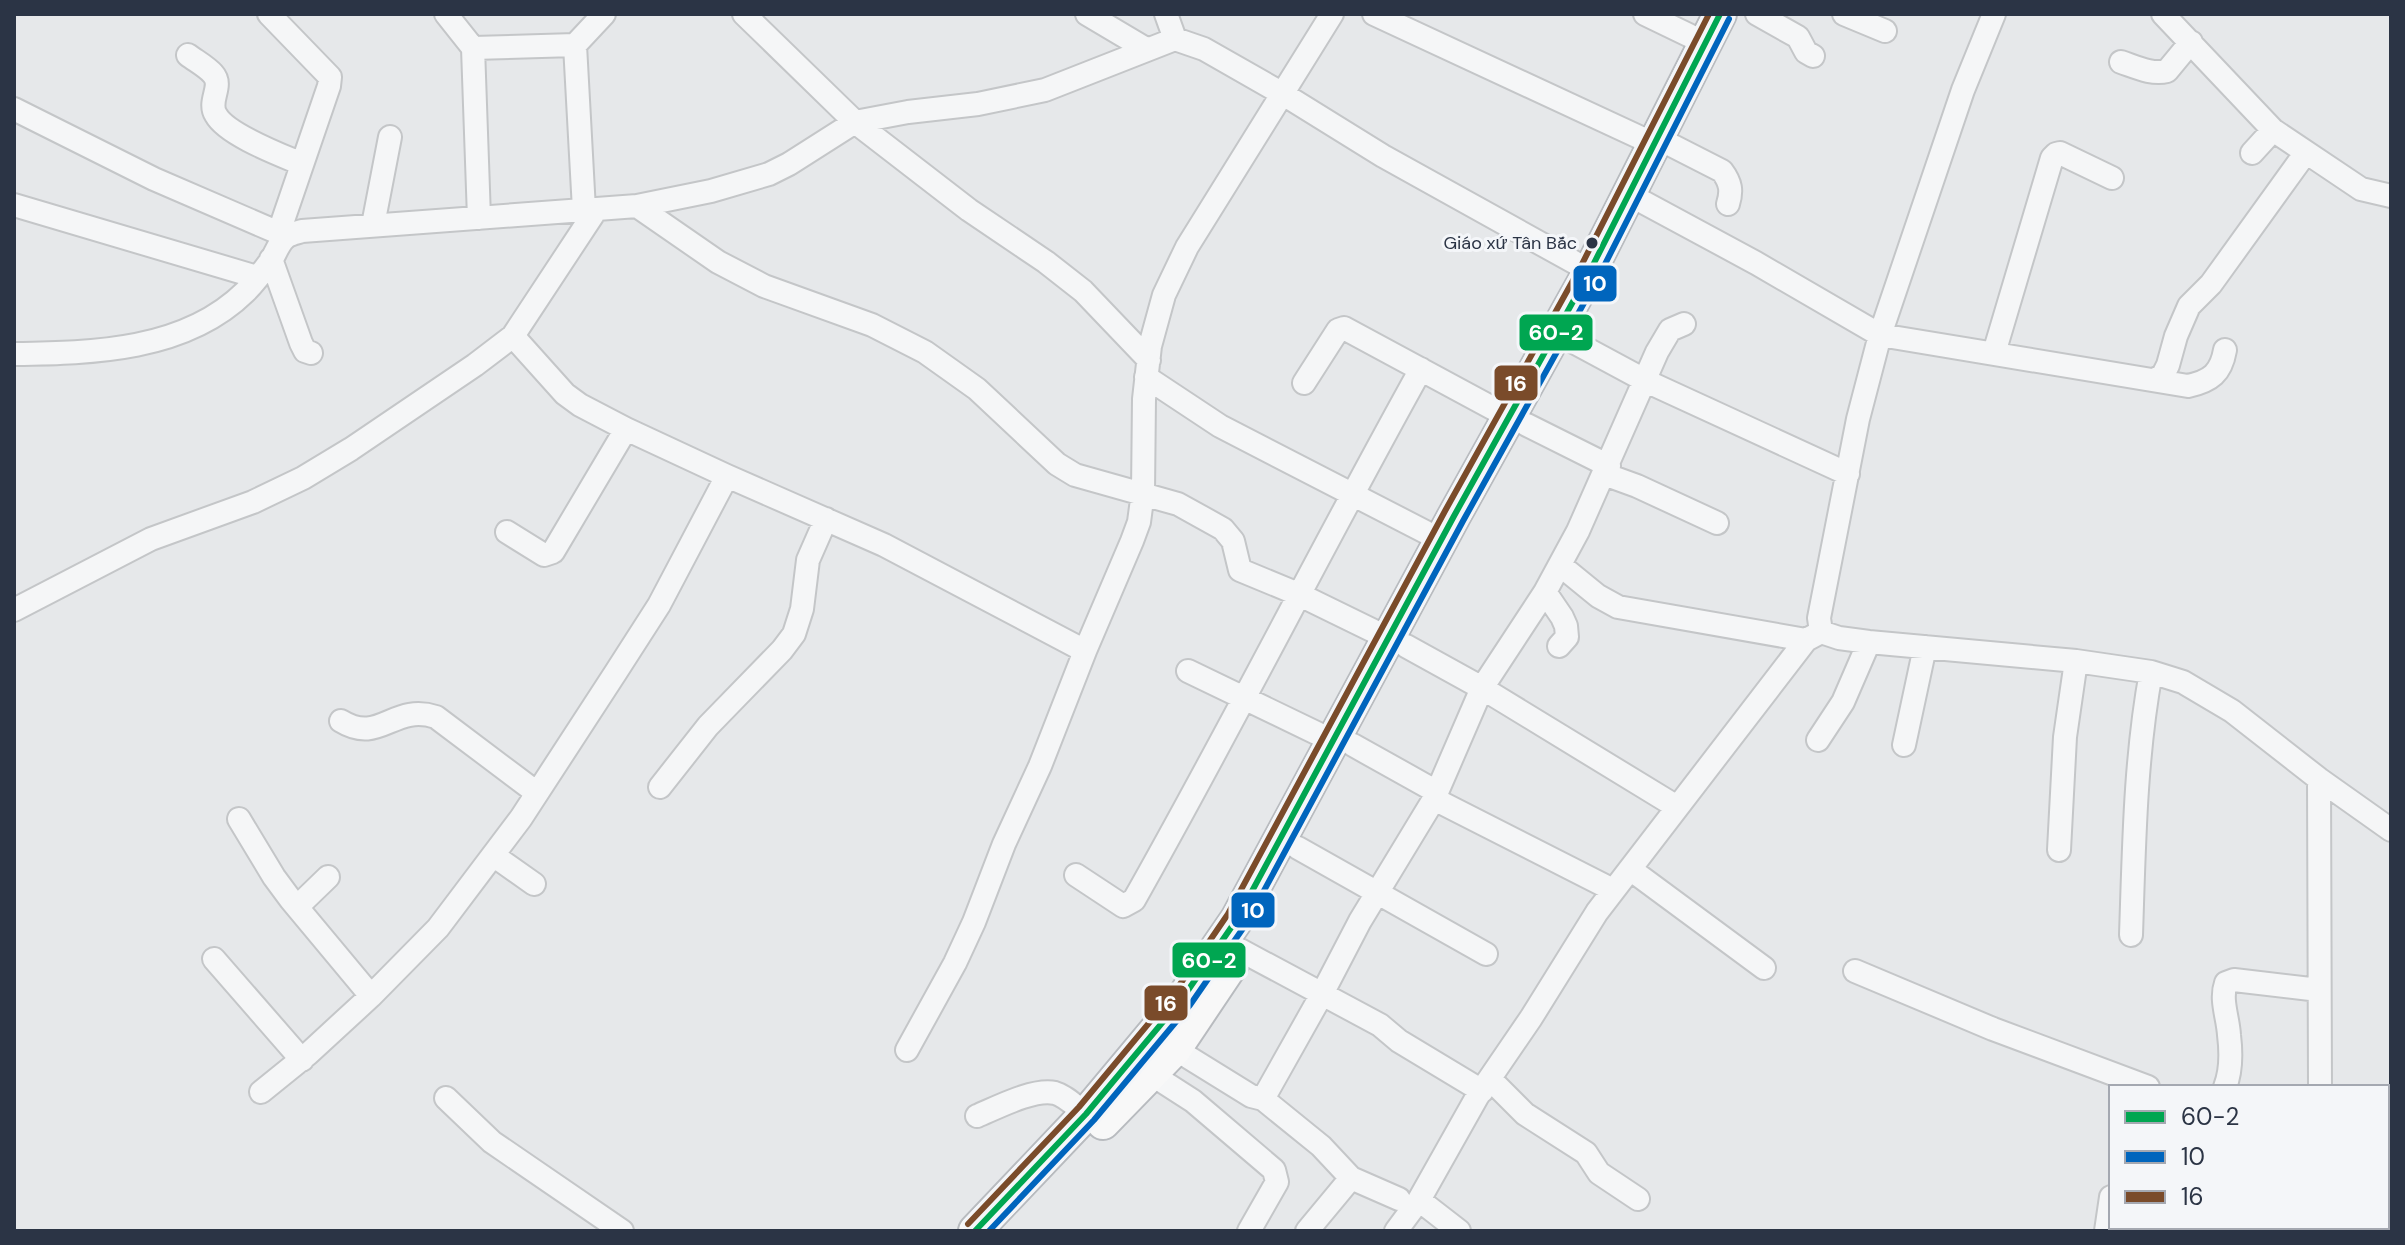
<svg xmlns="http://www.w3.org/2000/svg" width="2405" height="1245" viewBox="0 0 2405 1245" font-family="'DM Sans',sans-serif">
<rect width="100%" height="100%" fill="#e6e8ea"/>
<g fill="none" stroke-linecap="round" stroke-linejoin="round">
<defs>
<path id="minor" d="M269 14 330 77 329 86 279 232
M446 14 473 48 575 45 604 14
M744 14 855 122 969 210 1046 262 1083 291 1149 360
M1087 14 1146 49
M1166 14 1175 39
M1374 14 1654 144
M1645 14 1705 43
M1757 14 1798 37 1806 52 1813 56
M1844 14 1885 31
M1994 14 1963 90 1880 335 1858 419 1819 618 1821 632 1839 638 1869 642 2076 661 2151 672 2183 682 2232 711 2319 779 2391 830
M2163 14 2273 130 2361 189 2391 196
M575 45 584 210
M473 48 479 218
M188 55C196 61 207 67 213 74 224 86 207 101 216 115 227 135 281 155 302 164
M2121 62C2136 67 2152 75 2167 71L2191 42
M14 109 154 179 286 236
M1673 146 1722 171C1731 183 1732 191 1728 204
M2252 153 2273 130
M1643 202 1756 263 1880 335 2188 386C2211 381 2221 373 2225 350
M14 205 257 277
M637 206 718 262 764 286 872 325 925 352 977 389 1057 464 1075 475 1178 504 1223 529 1233 541 1240 570 1298 594 1388 638
M373 225 390 137
M271 259 301 343 305 351 311 353
M513 336 596 210
M1570 340 1648 382 1848 474
M1994 353 2052 158 2056 154 2060 153 2112 178
M14 354C93 353 185 351 245 292 255 282 264 270 272 259 276 252 279 243 285 238 289 234 296 233 302 231L637 206 711 191 769 174 789 164 855 122 908 112 978 104 1045 90 1175 39 1204 49 1283 94 1383 156 1590 271
M1146 377 1220 426 1441 540
M2154 380 2163 375 2168 365 2176 336 2189 306 2211 284 2299 162
M1304 383 1338 330 1344 328 1509 417
M1527 425 1609 466
M1604 474 1637 486 1717 523
M507 532 544 555 553 552 626 429
M1560 565 1598 596 1618 607 1806 640
M1545 592 1562 617 1566 626 1567 637 1559 646
M14 610 151 539 253 502 303 478 351 449 475 365 513 336 565 394 580 405 626 429 727 476 884 545 1085 651
M1406 646 1482 688 1677 807
M1188 671 1333 741
M341 721C380 745 393 703 436 717L537 793
M1818 740 1843 702 1869 642
M1353 745 1437 792
M1904 745 1925 647
M2319 779 2320 1087
M660 787 708 726 782 650 794 634 802 609 808 560 826 519
M1434 799 1613 890
M239 819 274 877 291 900 371 996
M1298 848 1486 954
M2059 850 2065 737 2076 661
M493 855 534 884
M1630 869 1764 968
M1076 875 1123 906 1134 900C1233 725 1323 545 1421 369
M297 907 328 877
M2131 935C2134 847 2135 759 2151 672
M1240 950 1380 1025 1399 1041 1482 1091
M214 959 302 1060
M1855 971 1993 1029 2148 1087
M1175 1049 1251 1096 1263 1099 1322 994 1360 921 1434 799 1482 688 1545 592 1578 531 1657 352 1670 330 1684 324
M907 1050 955 963 974 922 1004 844 1040 766 1085 651 1132 541 1139 522 1143 492 1144 399 1150 346 1164 295 1187 247 1332 14
M1151 1074 1193 1101 1274 1170 1277 1182 1249 1231
M1490 1079 1525 1114 1586 1153 1599 1173 1638 1199
M2225 1087C2231 1072 2231 1051 2229 1035 2228 1017 2220 1000 2226 983L2234 980 2319 990
M261 1092 308 1054 371 996 438 928 521 818 616 672 659 605 727 476
M446 1098 492 1142 622 1231
M1263 1099 1321 1146 1351 1178 1307 1231
M977 1116C996 1108 1034 1088 1055 1093 1066 1096 1076 1107 1086 1114
M1351 1178 1399 1199
M1419 1200 1459 1231
M2329 1227 2330 1231
M1396 1231 1419 1200 1477 1097 1531 1018 1597 912 1806 640 1821 632
M2106 1231 2111 1197"/>
<path id="highway" d="M1103 1123 1175 1049 1232 964
M975 1231 1086 1114 1182 999 1237 919 1454 516 1590 271 1720 14"/>
</defs>
<use href="#minor" stroke="#c4c6c8" stroke-width="26"/>
<use href="#highway" stroke="#b8bbbf" stroke-width="36"/>
<use href="#minor" stroke="#f5f6f7" stroke-width="22"/>
<use href="#highway" stroke="#f8f8f8" stroke-width="32"/>
<defs>
<path id="bus-1" d="M975 1231 1086 1114 1182 999 1237 919 1454 516 1590 271 1720 14"/>
<path id="bus-2" d="M989 1231 1094 1120 1190 1005 1246 924 1463 521 1599 276 1729 19"/>
<path id="bus-3" d="M968 1224 1079 1107 1174 993 1228 914 1445 511 1581 266 1709 14"/>
</defs>
<use href="#bus-1" stroke="#f4f6f9" stroke-width="12"/>
<use href="#bus-2" stroke="#f4f6f9" stroke-width="12"/>
<use href="#bus-3" stroke="#f4f6f9" stroke-width="12"/>
<use href="#bus-1" stroke="#00a651" stroke-width="6"/>
<use href="#bus-2" stroke="#0065bd" stroke-width="6"/>
<use href="#bus-3" stroke="#7a4b2a" stroke-width="6"/>
</g>
<circle fill="#2b3445" stroke="#f4f6f9" stroke-width="3" cx="1592" cy="243" r="7"/>
<g text-anchor="middle" dominant-baseline="central" stroke-width="6" stroke-linejoin="round" paint-order="stroke">
<g font-size="18" fill="#2b3445" stroke="#f4f6f9" text-anchor="end">
<text x="1577" y="243">Giáo xứ Tân Bắc</text>
</g>
</g>
<g stroke="#f4f6f9" stroke-width="3">
<rect x="1572" y="264" width="46" height="39" rx="8" fill="#0065bd"/>
<rect x="1518" y="313" width="76" height="39" rx="8" fill="#00a651"/>
<rect x="1493" y="364" width="46" height="38" rx="8" fill="#7a4b2a"/>
<rect x="1230" y="891" width="46" height="38" rx="8" fill="#0065bd"/>
<rect x="1171" y="941" width="76" height="38" rx="8" fill="#00a651"/>
<rect x="1143" y="984" width="46" height="38" rx="8" fill="#7a4b2a"/>
</g>
<g font-size="22" text-anchor="middle" font-weight="bold" fill="#fff">
<text x="1595" y="291">10</text>
<text x="1556" y="340">60-2</text>
<text x="1516" y="391">16</text>
<text x="1253" y="918">10</text>
<text x="1209" y="968">60-2</text>
<text x="1166" y="1011">16</text>
</g>
<rect width="2405" height="1245" fill="none" stroke="#2b3445" stroke-width="32"/>
<rect x="2109" y="1085" width="280" height="144" fill="#f4f6f9" stroke="#a4a8b1" stroke-width="2"/>
<rect x="2125" y="1111" width="40" height="12" fill="#00a651" stroke="#a4a8b1" stroke-width="2"/>
<text x="2181" y="1125" font-size="24" fill="#2b3445">60-2</text>
<rect x="2125" y="1151" width="40" height="12" fill="#0065bd" stroke="#a4a8b1" stroke-width="2"/>
<text x="2181" y="1165" font-size="24" fill="#2b3445">10</text>
<rect x="2125" y="1191" width="40" height="12" fill="#7a4b2a" stroke="#a4a8b1" stroke-width="2"/>
<text x="2181" y="1205" font-size="24" fill="#2b3445">16</text>
</svg>
